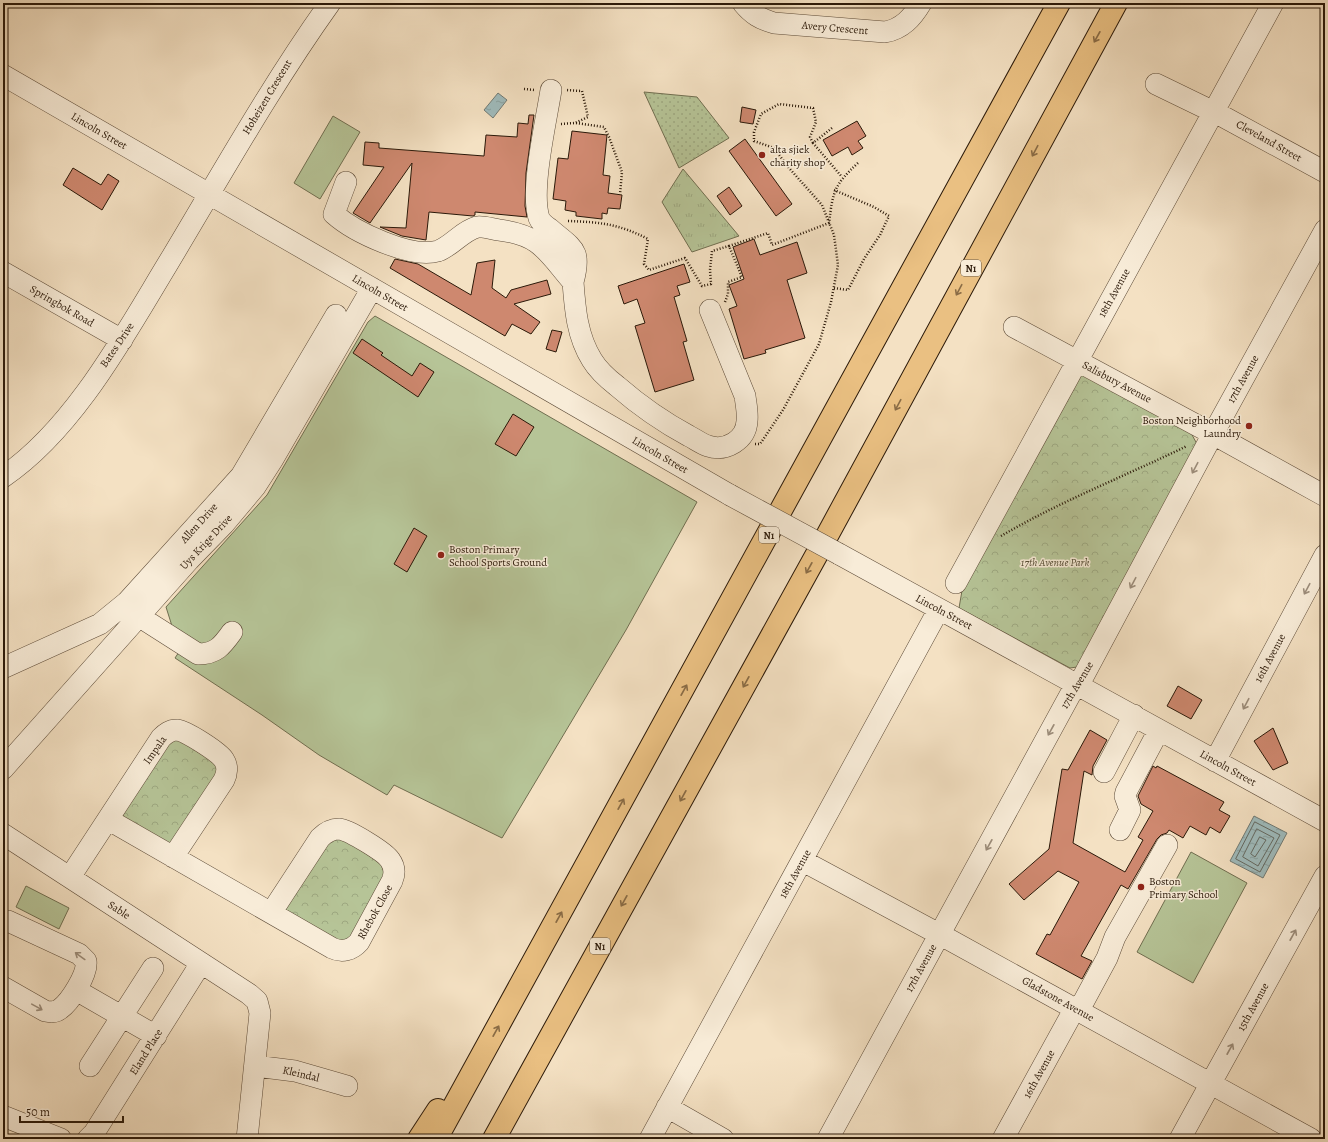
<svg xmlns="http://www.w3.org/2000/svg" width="1328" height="1142" viewBox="0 0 1328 1142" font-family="Alegreya,serif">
<defs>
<pattern id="grass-tufts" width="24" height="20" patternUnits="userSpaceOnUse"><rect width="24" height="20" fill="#b6c497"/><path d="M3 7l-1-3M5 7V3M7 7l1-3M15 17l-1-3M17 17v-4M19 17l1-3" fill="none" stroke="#9da881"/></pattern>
<pattern id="park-crowns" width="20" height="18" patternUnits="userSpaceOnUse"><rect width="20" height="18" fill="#b6c497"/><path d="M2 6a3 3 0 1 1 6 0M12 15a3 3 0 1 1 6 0" fill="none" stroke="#9da881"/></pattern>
<pattern id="garden-dots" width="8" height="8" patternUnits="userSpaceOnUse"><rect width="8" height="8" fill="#b6c497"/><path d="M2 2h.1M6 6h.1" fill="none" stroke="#9da881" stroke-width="1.8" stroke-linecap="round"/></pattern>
<pattern id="water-ripples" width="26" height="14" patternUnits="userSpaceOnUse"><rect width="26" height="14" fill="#9fbbbc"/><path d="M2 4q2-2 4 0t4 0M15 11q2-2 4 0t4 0" fill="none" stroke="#89a0a0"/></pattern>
</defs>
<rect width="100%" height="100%" fill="#f4e1c3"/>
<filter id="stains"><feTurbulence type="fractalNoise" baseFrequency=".005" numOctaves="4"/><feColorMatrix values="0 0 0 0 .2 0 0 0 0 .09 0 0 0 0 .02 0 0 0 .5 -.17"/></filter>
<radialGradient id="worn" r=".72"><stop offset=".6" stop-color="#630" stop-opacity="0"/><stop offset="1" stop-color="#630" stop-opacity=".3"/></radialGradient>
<path fill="url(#grass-tufts)" stroke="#706e50" d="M683 169 739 236 692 252 662 202Z"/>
<path fill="url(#park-crowns)" stroke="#706e50" d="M1081 374 1191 433 1197 444 1077 667 1070 668 959 608 963 585Z
M175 736 221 766 171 844 125 820 123 815 124 806Z
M339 836 388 868 346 945 286 911V907L325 842Z"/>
<path fill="url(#garden-dots)" stroke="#706e50" d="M644 92 697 97 729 138 679 168Z"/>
<path fill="#b6c497" stroke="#706e50" d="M333 116 360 132 320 199 294 183Z
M375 316 697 502 626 630 502 838 394 785 387 795 319 755 262 715 175 658 189 637 172 626 166 607 267 495 368 322Z
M1191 852 1247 883 1193 983 1137 952Z
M26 886 69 908 59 929 16 907Z"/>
<path fill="url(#water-ripples)" stroke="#717a74" d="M498 93 507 100 493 118 484 110Z
M1254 816 1287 833 1263 878 1230 861Z"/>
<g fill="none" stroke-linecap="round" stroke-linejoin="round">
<path stroke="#656a62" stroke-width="1" d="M1255 822 1280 835 1260 872 1236 859Z
M1257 829 1274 838 1258 866 1243 857Z
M1260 837 1266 840 1255 857 1251 854Z"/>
</g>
<path fill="#ce886f" stroke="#2b1909" d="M742 107 756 110 753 124 740 122Z
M529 115H534L526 173 525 206 527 217 475 212V215L473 216 429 212 426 240 402 236 380 227 406 228 412 163 370 223 353 213 384 167 363 165 365 142 379 143V148L484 156 486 135 517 137 518 123 528 124Z
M857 121 866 136 858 141 863 148 852 155 848 147 832 156 823 140Z
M572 131 607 135 603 175 610 176 608 193 622 195 620 209 608 208 607 214 602 213V219L576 216V212L565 210 566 201 553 199 558 158 568 159Z
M745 139 792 204 776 216 729 151Z
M73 168 101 185 108 174 119 181 102 210 63 185Z
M729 187 742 206 730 215 717 196Z
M754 239 760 255 797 242 807 273 787 280 805 338 765 350 766 353 744 359 729 309 737 306 729 285 744 279 733 247Z
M395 259 418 264 471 295 477 263 495 260 492 288 506 298 511 290 547 280 551 294 514 304 540 322 531 334 512 324 505 336 390 268Z
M684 264 690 282 677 286 680 295 674 297 687 341 683 342 694 380 655 392 635 326 645 323 637 299 624 304 618 286Z
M552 330 562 332 556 352 546 349Z
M362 339 383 353 381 355 412 376 420 363 434 372 418 397 353 353Z
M513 414 534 427 516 456 495 444Z
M414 528 427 536 407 572 394 564Z
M1178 686 1202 700 1191 719 1167 706Z
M1273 728 1288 763 1273 770 1254 741Z
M1090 730 1107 740 1093 766 1092 775 1084 771 1073 843 1125 872 1143 840 1138 837 1153 811 1141 804 1138 796 1153 766 1156 768 1157 766 1224 802 1219 810 1230 816 1220 833 1210 827 1206 835 1190 826 1183 838 1169 830 1167 833 1161 835 1157 839 1128 889 1121 885 1081 956 1092 961 1082 979 1036 954 1047 934 1050 935 1079 882 1058 871 1024 900 1009 884 1049 849 1062 769 1068 770Z"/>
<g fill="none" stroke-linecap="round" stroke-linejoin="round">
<defs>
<path id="minor" d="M743 3C752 14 760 19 774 23L885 32C902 29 912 18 921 3
M3 75 730 495
M1156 84 1222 116 1325 172
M346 182 334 214C354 232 411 259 438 251 452 246 462 231 477 227 483 226 492 229 499 230 541 235 547 252 573 282 582 249 573 249 550 229 546 226 541 223 539 218 530 190 546 122 551 90
M3 272 122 340
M573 282C575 309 577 336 592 360 598 370 608 379 617 386 640 406 663 422 689 436 695 439 702 444 708 446 726 452 746 440 747 421 748 413 746 404 745 396L710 310
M1014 327 1213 434 1325 496
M3 477C73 430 124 336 167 265 220 177 270 87 330 3
M839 554 1325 821
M956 583 1273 3
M140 617 198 654C216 654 222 646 232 632
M3 668 100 624 127 602 241 476 336 315
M1215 761 1325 555
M3 769 189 560 224 524 255 487 273 459 372 288
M1104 772 1134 715
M109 820 332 948C342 953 352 950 359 942L392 881C395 874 395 867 390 860 385 852 349 830 339 829 331 829 325 833 320 838L271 913
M1120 830 1130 810 1125 796 1126 792 1159 730
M3 834 249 994 257 1001 260 1013 247 1139
M803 861 950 940 1311 1139
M70 877 161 738C166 733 170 730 177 730 186 731 219 752 224 760 228 766 227 774 224 780L173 857
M3 921H8L79 954 86 961C88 974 70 1002 60 1009 55 1013 50 1012 45 1011L3 987
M76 990 156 1036
M1079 1010 1107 958 1115 937 1167 845
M90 1066 153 968
M255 1066 295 1071 347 1086
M667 1107 723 1139
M3 1116 61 1139
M88 1139 94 1133 201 963
M650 1139 939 609
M828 1139 1070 695 1084 675 1208 443 1325 230
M1003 1139 1075 1008
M1180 1139 1325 876"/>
<path id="highway" d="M419 1139 438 1110
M436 1139 1059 3
M494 1139 828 534 1116 3"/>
</defs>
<use href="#minor" stroke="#5d4b38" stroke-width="22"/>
<use href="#highway" stroke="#2b1909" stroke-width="24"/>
<path stroke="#2b1909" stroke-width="2.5" stroke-dasharray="1 2" stroke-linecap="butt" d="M524 89 535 90
M576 123 604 127 609 137 622 172 620 194
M561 124 575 123 588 117 582 91 566 90
M832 128 813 143 842 177
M568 221C600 222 619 224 648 239L644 264 649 270 685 258 702 286 711 284 710 270 712 251 729 246
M834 288 848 290 864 259 880 235 889 216 874 207 834 190
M725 302 728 294V282L742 277 729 246 768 233 772 245 829 223C833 191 834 185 858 163
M755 444H760L783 410 819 344 831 302 838 265 834 235 822 205 789 168 774 148 754 141V132L761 114 779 104 813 108 816 122 810 137 813 143
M1001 536C1061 501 1125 476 1187 446"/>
<use href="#minor" stroke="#f8ecd8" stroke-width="21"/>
<use href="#highway" stroke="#eac082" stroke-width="22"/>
<defs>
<path id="minor-bridge" d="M730 495 839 554"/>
</defs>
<use href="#minor-bridge" stroke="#5d4b38" stroke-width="22" stroke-linecap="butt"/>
<use href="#minor-bridge" stroke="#f8ecd8" stroke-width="21"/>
</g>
<defs><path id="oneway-shaft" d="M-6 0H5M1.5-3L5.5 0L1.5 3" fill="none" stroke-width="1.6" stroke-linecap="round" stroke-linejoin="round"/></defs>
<g stroke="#8a6c46">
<use href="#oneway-shaft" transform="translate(1097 37) rotate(119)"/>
<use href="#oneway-shaft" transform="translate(1035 151) rotate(118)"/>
<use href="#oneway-shaft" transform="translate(959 290) rotate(118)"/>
<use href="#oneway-shaft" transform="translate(898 405) rotate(118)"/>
<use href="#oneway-shaft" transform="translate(809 568) rotate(119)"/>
<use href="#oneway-shaft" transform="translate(746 682) rotate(119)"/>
<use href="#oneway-shaft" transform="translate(684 690) rotate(-61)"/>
<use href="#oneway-shaft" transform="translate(683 796) rotate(119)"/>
<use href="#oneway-shaft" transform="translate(621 804) rotate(-61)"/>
<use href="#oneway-shaft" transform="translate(624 901) rotate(119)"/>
<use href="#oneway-shaft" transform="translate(559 917) rotate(-61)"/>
<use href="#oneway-shaft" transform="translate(496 1031) rotate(-61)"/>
</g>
<g stroke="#9c8d7b">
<use href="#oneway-shaft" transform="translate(1195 468) rotate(118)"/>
<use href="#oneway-shaft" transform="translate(1133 583) rotate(118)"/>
<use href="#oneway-shaft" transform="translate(1307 589) rotate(118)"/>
<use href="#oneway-shaft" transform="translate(1246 704) rotate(118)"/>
<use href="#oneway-shaft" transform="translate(1051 730) rotate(119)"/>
<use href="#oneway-shaft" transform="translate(989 845) rotate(119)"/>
<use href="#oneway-shaft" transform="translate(1293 935) rotate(-61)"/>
<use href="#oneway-shaft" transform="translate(80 956) rotate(-144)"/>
<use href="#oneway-shaft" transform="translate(37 1007) rotate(29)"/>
<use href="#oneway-shaft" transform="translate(1230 1049) rotate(-61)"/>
</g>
<g fill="#8f2418" stroke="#f8ecd8" stroke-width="1.5">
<circle cx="762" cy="155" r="4"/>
<circle cx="1249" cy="426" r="4"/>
<circle cx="441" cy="555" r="4"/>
<circle cx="1141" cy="887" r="4"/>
</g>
<g text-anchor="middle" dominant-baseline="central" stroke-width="3" stroke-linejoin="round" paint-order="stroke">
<g fill="#f8ecd8" stroke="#685847" stroke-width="1">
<rect x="961" y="260" width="20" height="16" rx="3"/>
<rect x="759" y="527" width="20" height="16" rx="3"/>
<rect x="590" y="938" width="20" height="16" rx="3"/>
</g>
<g font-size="10" font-weight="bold" fill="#2b1909">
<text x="971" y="268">N1</text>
<text x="769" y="535">N1</text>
<text x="600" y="946">N1</text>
</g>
<g font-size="11" fill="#2b1909" stroke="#f8ecd8">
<text transform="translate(835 28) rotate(5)">Avery Crescent</text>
<text transform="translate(267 97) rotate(-59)">Hoheizen Crescent</text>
<text transform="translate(99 131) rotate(30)">Lincoln Street</text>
<text transform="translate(1269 141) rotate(29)">Cleveland Street</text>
<text transform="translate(380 293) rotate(30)">Lincoln Street</text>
<text transform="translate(1114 293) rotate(-61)">18th Avenue</text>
<text transform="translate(62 306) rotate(30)">Springbok Road</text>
<text transform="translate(117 345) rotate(-56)">Bates Drive</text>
<text transform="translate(1243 379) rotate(-61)">17th Avenue</text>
<text transform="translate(1117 382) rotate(28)">Salisbury Avenue</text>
<text transform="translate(660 455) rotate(30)">Lincoln Street</text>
<text transform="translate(199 523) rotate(-48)">Allen Drive</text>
<text transform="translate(206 542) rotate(-47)">Uys Krige Drive</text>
<text transform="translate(944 612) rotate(28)">Lincoln Street</text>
<text transform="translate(1270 658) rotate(-62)">16th Avenue</text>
<text transform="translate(1077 685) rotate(-59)">17th Avenue</text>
<text transform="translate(155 750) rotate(-55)">Impala</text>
<text transform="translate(1228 768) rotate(29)">Lincoln Street</text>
<text transform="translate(795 874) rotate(-61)">18th Avenue</text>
<text transform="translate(119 910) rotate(33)">Sable</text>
<text transform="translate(375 912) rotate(-61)">Rhebok Close</text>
<text transform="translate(921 968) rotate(-61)">17th Avenue</text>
<text transform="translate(1058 999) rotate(29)">Gladstone Avenue</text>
<text transform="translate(1253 1007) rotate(-61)">15th Avenue</text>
<text transform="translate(146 1052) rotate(-58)">Eland Place</text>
<text transform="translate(301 1074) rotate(13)">Kleindal</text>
<text transform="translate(1039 1074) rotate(-61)">16th Avenue</text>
</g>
<g font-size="11" fill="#2b1909" stroke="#f8ecd8" text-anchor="start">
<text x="770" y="149">alta sjiek<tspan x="770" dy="13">charity shop</tspan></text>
<text x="1241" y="420" text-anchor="end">Boston Neighborhood<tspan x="1241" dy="13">Laundry</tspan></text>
<text x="449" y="549">Boston Primary<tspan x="449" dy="13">School Sports Ground</tspan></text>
<text x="1149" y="881">Boston<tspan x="1149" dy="13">Primary School</tspan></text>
</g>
<g font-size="11" font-style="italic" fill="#554c34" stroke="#f8ecd8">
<text x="1055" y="562">17th Avenue Park</text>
</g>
</g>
<rect width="1328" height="1142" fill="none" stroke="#f4e1c3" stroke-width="16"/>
<rect x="4" y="4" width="1320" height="1134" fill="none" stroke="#2b1909" stroke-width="2"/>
<rect x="8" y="8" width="1312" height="1126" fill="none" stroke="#2b1909"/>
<path d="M20 1116v6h103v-6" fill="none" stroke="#2b1909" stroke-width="2"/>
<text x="26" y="1116" font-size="12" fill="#2b1909" stroke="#f8ecd8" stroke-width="3" paint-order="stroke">50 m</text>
<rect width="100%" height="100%" filter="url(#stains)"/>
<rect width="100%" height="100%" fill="url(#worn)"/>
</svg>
